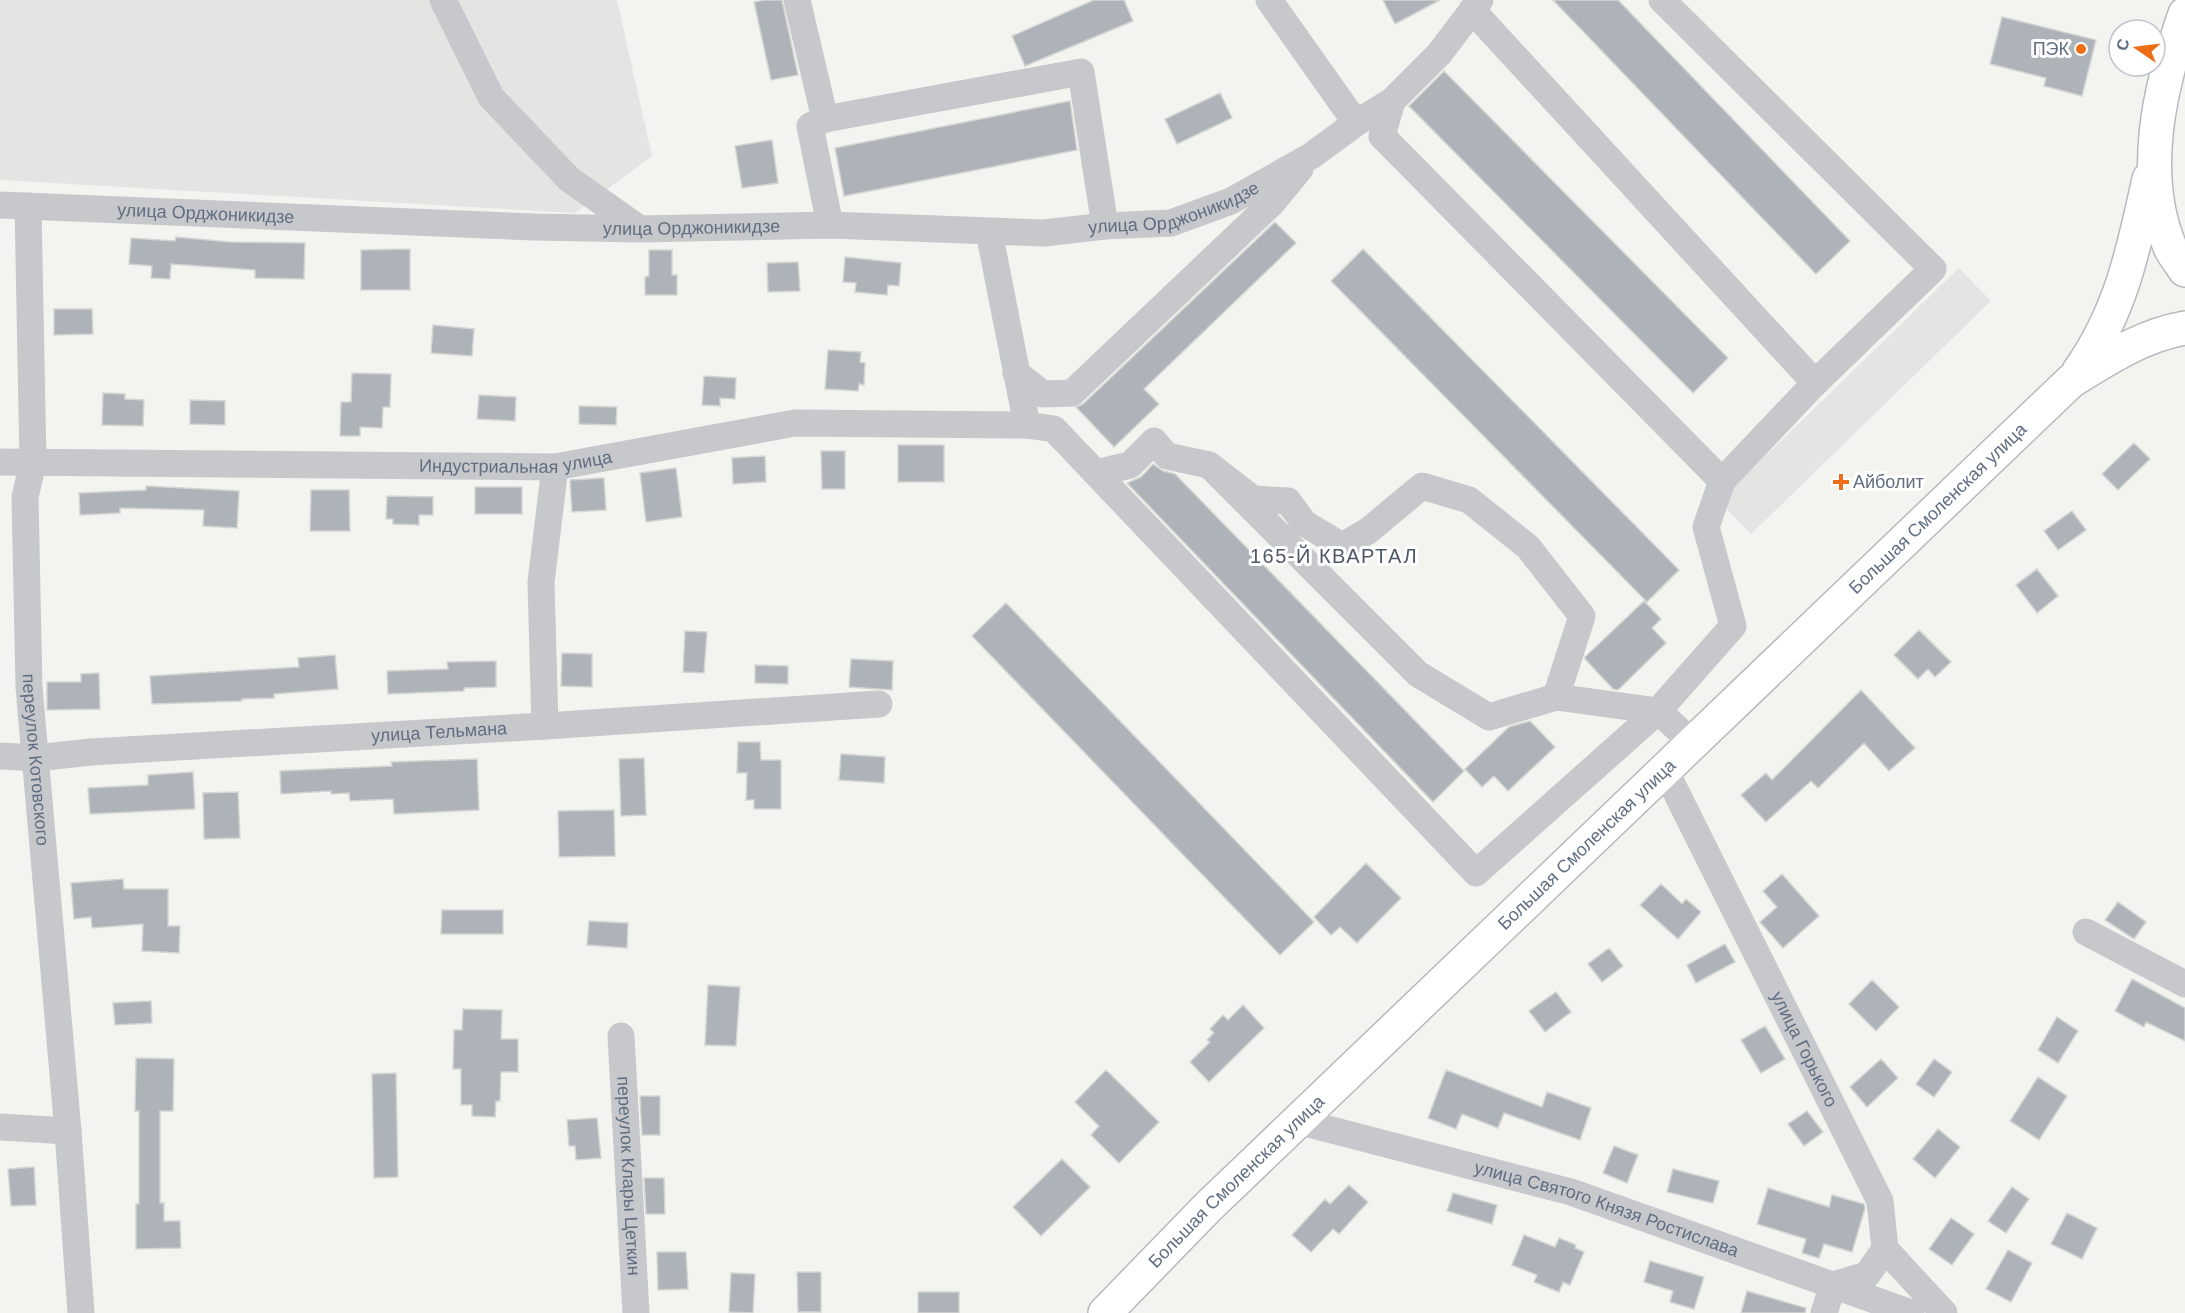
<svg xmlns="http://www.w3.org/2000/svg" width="2185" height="1313" viewBox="0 0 2185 1313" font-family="Arial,sans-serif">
<rect width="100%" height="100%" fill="#f3f4ef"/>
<path fill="#e4e4e3" d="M0 0H617L652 156 575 213 0 180Z
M1959 268 1991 301 1751 534 1719 501Z"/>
<path fill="#aeb3ba" stroke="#d4d5d2" stroke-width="1.5" d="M765 0H782L798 75 771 80 754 2Z
M1094 0H1124L1133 21 1025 66 1012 36Z
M1383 0H1440L1395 24Z
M1553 0H1618L1850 241 1816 274Z
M2002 17 2096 40 2082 96 2044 86 2046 78 1990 64Z
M1444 71 1728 358 1693 393 1409 106Z
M1220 93 1232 118 1177 144 1165 119Z
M1070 101 1077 150 844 196 835 148Z
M772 140 778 183 742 188 735 146Z
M1275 222 1296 243 1144 389 1159 404 1114 447 1076 407 1083 404Z
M176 237 230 242 305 243 304 279 255 278V270L171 264 170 279 151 278 152 266 129 264 131 238 175 241Z
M410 249V290H361V250Z
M1363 249 1679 570 1647 602 1331 281Z
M649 250H672V275H677V295H645V277L649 276Z
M845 257 901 263 899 286 888 285 887 295 855 292 856 283 843 282Z
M798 262 800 291 768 292 767 263Z
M54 309H92L93 334 54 335Z
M433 325 474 329 472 356 431 353Z
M828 350 861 352 860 362 865 363 864 385 859 384 858 391 825 389Z
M352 373 391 374 390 407H383L382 428 360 427V436H340L341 402H351Z
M704 376 736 378 735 399 720 398V406L702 405Z
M103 393 125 394V399L144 400 143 426 102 425Z
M479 395 516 397 515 421 477 419Z
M190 400 225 401V425L190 424Z
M579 406 617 407 616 425 579 424Z
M2134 443 2150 459 2118 490 2102 474Z
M898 445H944V482H898Z
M821 451H845V489H822Z
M765 456 766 482 733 484 732 458Z
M1153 464 1163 471 1175 474 1464 771 1433 802 1127 483 1141 477Z
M676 468 682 517 646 522 640 473Z
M604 478 606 510 572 512 570 480Z
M146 486 239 491 237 528 203 526 204 510 120 508V513L80 515 79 493 146 490Z
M475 487H522V514H475Z
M311 490H349L350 531H310Z
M387 496 433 497V515H419V525L393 524V519H386Z
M2072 511 2086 530 2058 550 2044 531Z
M2037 569 2058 596 2037 613 2016 585Z
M1644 601 1661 619 1652 628 1666 643 1618 690 1613 689 1585 659V657Z
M1006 603 1314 922 1280 955 972 636Z
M1919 630 1951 662 1935 677 1928 669 1918 679 1894 655Z
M685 631 707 632 704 673 683 672Z
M562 653 592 654V687L561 686Z
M335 655 338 689 274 694V698L242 699V701L152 704 150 676 299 667 298 658Z
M851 659 893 661 892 690 849 687Z
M496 661V687L464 688V691L388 694 387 671 448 669 447 662Z
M755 665 788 666V684L755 683Z
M99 673 100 709 47 710V682H81V674Z
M1861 690 1915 748 1889 771 1864 743 1818 788 1811 781 1766 822 1741 795 1766 773 1772 780Z
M1530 721 1555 747 1508 791 1494 776 1482 787 1465 769 1509 727Z
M738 742H760L761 760H781V809H754V800H746L747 773H737Z
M841 754 885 757 884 783 839 780Z
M644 758 646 815 621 816 619 759Z
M477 759 479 810 394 814 393 799 350 801 349 793 331 794V791L281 794 280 771 392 766 391 762Z
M193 772 195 809 90 814 88 788 148 785V775Z
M238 792 240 838 204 839 203 793Z
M614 810 615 856 559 857 558 811Z
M1366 863 1401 898 1357 943 1340 927 1331 935 1314 917Z
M1782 874 1819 916 1783 948 1760 922 1777 907 1763 891Z
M123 879 124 889H168V926H180L179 953 142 951 143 924 92 928 91 917 74 919 71 883Z
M1661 884 1682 904 1686 899 1701 912 1678 939 1640 905Z
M2118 902 2146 922 2134 939 2105 920Z
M442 910H503V934H441Z
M589 921 628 923 627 948 587 945Z
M1725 944 1735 962 1696 983 1687 965Z
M1609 948 1623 966 1602 982 1588 964Z
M2132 979 2185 1008V1041L2146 1022 2144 1027 2115 1011Z
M1872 980 1899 1007 1876 1031 1849 1004Z
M708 985 740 987 736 1046 705 1045Z
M1556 992 1571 1012 1545 1032 1529 1011Z
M151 1001 152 1023 115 1025 113 1003Z
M1243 1005 1264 1028 1209 1082 1190 1062 1210 1042 1207 1040 1214 1033 1210 1029 1223 1015 1228 1020Z
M463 1009 502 1010 501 1039H518V1072H501L500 1101H496L495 1117 472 1116V1105H461V1069H453L454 1030H462Z
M2057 1017 2078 1031 2058 1063 2038 1050Z
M1765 1026 1785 1059 1761 1073 1741 1040Z
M136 1058 174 1059 173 1111H160V1203H164V1221H180L181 1248 136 1249V1204H139V1111H135Z
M1881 1059 1898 1078 1867 1107 1850 1087Z
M1934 1059 1952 1072 1934 1097 1916 1084Z
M1106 1070 1159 1122 1119 1163 1091 1135 1099 1126 1075 1102Z
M1446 1070 1542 1107 1547 1092 1591 1108 1580 1140 1504 1113 1498 1128 1462 1114 1456 1129 1428 1118Z
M396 1073 398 1177 374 1178 372 1074Z
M2038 1077 2067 1096 2039 1140 2010 1121Z
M640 1096H660V1135H642Z
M1807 1111 1823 1132 1804 1146 1788 1124Z
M597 1118 601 1158 576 1160 575 1146H569L567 1120Z
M1938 1129 1960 1147 1935 1178 1913 1159Z
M1614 1146 1638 1155 1627 1183 1603 1173Z
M1062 1159 1090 1187 1041 1236 1013 1207Z
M34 1167 36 1205 11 1206 8 1169Z
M1673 1169 1719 1181 1713 1203 1667 1192Z
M644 1178H664L665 1214H646Z
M1349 1185 1368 1202 1339 1234 1333 1229 1311 1252 1292 1235 1325 1199 1330 1204Z
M2012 1187 2029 1199 2006 1233 1988 1221Z
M1768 1188 1829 1207 1832 1195 1864 1204 1865 1208 1852 1252 1824 1244 1819 1258 1802 1253 1806 1239 1757 1224Z
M1453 1193 1497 1205 1492 1224 1447 1211Z
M2067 1213 2097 1228 2082 1259 2051 1244Z
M1951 1218 1974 1234 1952 1265 1929 1249Z
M1524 1235 1555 1247 1559 1238 1576 1245 1575 1248 1584 1252 1570 1285 1563 1282 1559 1292 1534 1282 1537 1275 1512 1265Z
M2008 1250 2032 1263 2011 1302 1986 1289Z
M657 1252H686L688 1289 658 1290Z
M1650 1261 1704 1277 1694 1309 1670 1302 1673 1291 1644 1282Z
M797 1272H821V1312H798Z
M731 1273 755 1274 753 1313 729 1312Z
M1747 1291 1806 1308 1805 1313H1741Z
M918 1292H959V1313H918Z"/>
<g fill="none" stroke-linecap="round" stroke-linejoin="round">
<defs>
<g id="major">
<path d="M2185 14C2160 86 2139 173 2170 247 2174 255 2180 263 2185 270"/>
<path d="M2079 371C2121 312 2134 248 2149 179"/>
<path id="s8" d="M1105 1313 1208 1207 2071 381C2107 359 2143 335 2185 328"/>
</g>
</defs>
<use href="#major" stroke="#b6b9bd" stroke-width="36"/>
<g stroke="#c6c8cc" stroke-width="27">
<path d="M443 0 491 97 569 179 640 229"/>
<path d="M797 0 825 119 810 126 830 225"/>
<path d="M1269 0 1356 123"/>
<path d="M1472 10 1815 383"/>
<path d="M1392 101 1382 136 1722 481"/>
<path d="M825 119 1081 72 1105 226"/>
<path id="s1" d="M0 205 534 227 640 229 830 225 1044 233 1105 226 1171 223 1231 201 1311 156 1356 123 1392 101 1439 54 1480 0"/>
<path id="s2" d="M28 206 33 463 25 497 29 687 68 1131 81 1313"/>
<path d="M989 232 1027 425"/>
<path d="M1016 373 1043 394 1072 393 1272 203 1300 169"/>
<path id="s3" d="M0 462 555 467 795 423 1027 425 1054 429 1476 873 1658 711 1693 743"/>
<path d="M1209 465 1418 674 1489 717 1556 697 1658 711 1733 626 1706 527 1722 481 1815 383 1933 269 1662 0"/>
<path d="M1096 473 1130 465 1154 441 1167 456 1209 465 1253 499 1288 501 1304 523 1342 546 1368 531 1422 486 1469 500 1528 547 1582 616 1556 697"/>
<path d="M545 726 541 582 555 467"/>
<path id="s4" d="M0 756 36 758 91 752 545 726 879 704"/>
<path id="s5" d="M1665 770 1880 1201 1885 1249 1867 1275 1833 1285 1824 1313"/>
<path d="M2086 932 2185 984"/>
<path id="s6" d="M621 1036 636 1313"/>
<path id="s7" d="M1297 1121 1571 1192 1911 1313"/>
<path d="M0 1127 68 1131"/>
<path d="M1885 1249 1944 1313"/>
</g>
<use href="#major" stroke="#fff" stroke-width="33"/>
</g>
<g fill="#ed6e16" stroke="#fff" stroke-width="2">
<circle cx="2081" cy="49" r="6"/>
<path d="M1838 473h6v6h6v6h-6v6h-6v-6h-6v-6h6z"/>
</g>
<g text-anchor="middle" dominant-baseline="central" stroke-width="6" stroke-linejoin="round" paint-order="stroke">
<g font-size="18" fill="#616e82" stroke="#fff" text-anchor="end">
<text x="2069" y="49">ПЭК</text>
<text x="1853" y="482" text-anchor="start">Айболит</text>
</g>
<g font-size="18" fill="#616e82" stroke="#fff">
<text stroke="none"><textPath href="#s1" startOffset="1178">улица Орджоникидзе</textPath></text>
<text stroke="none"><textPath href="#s1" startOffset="206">улица Орджоникидзе</textPath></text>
<text stroke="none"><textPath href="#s1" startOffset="692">улица Орджоникидзе</textPath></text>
<text stroke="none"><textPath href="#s3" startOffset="516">Индустриальная улица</textPath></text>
<text stroke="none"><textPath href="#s8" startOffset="1158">Большая Смоленская улица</textPath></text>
<text stroke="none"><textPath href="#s4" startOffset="440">улица Тельмана</textPath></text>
<text stroke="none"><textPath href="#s2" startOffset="555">переулок Котовского</textPath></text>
<text stroke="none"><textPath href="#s8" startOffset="672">Большая Смоленская улица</textPath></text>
<text stroke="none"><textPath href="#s5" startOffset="312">улица Горького</textPath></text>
<text stroke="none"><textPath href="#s6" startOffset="140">переулок Клары Цеткин</textPath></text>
<text stroke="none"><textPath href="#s8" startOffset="186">Большая Смоленская улица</textPath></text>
<text stroke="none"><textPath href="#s7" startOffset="322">улица Святого Князя Ростислава</textPath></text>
</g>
<g font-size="20" letter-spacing="1.5" fill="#4f5867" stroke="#fff">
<text x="1334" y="556">165-Й КВАРТАЛ</text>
</g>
</g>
<g transform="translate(2137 48) rotate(284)"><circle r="28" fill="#ffffff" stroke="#c0c5cd" stroke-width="1.5"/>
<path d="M0-4.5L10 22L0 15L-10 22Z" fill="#ed6e16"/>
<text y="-9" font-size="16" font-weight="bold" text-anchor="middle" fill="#616e82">С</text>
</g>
</svg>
